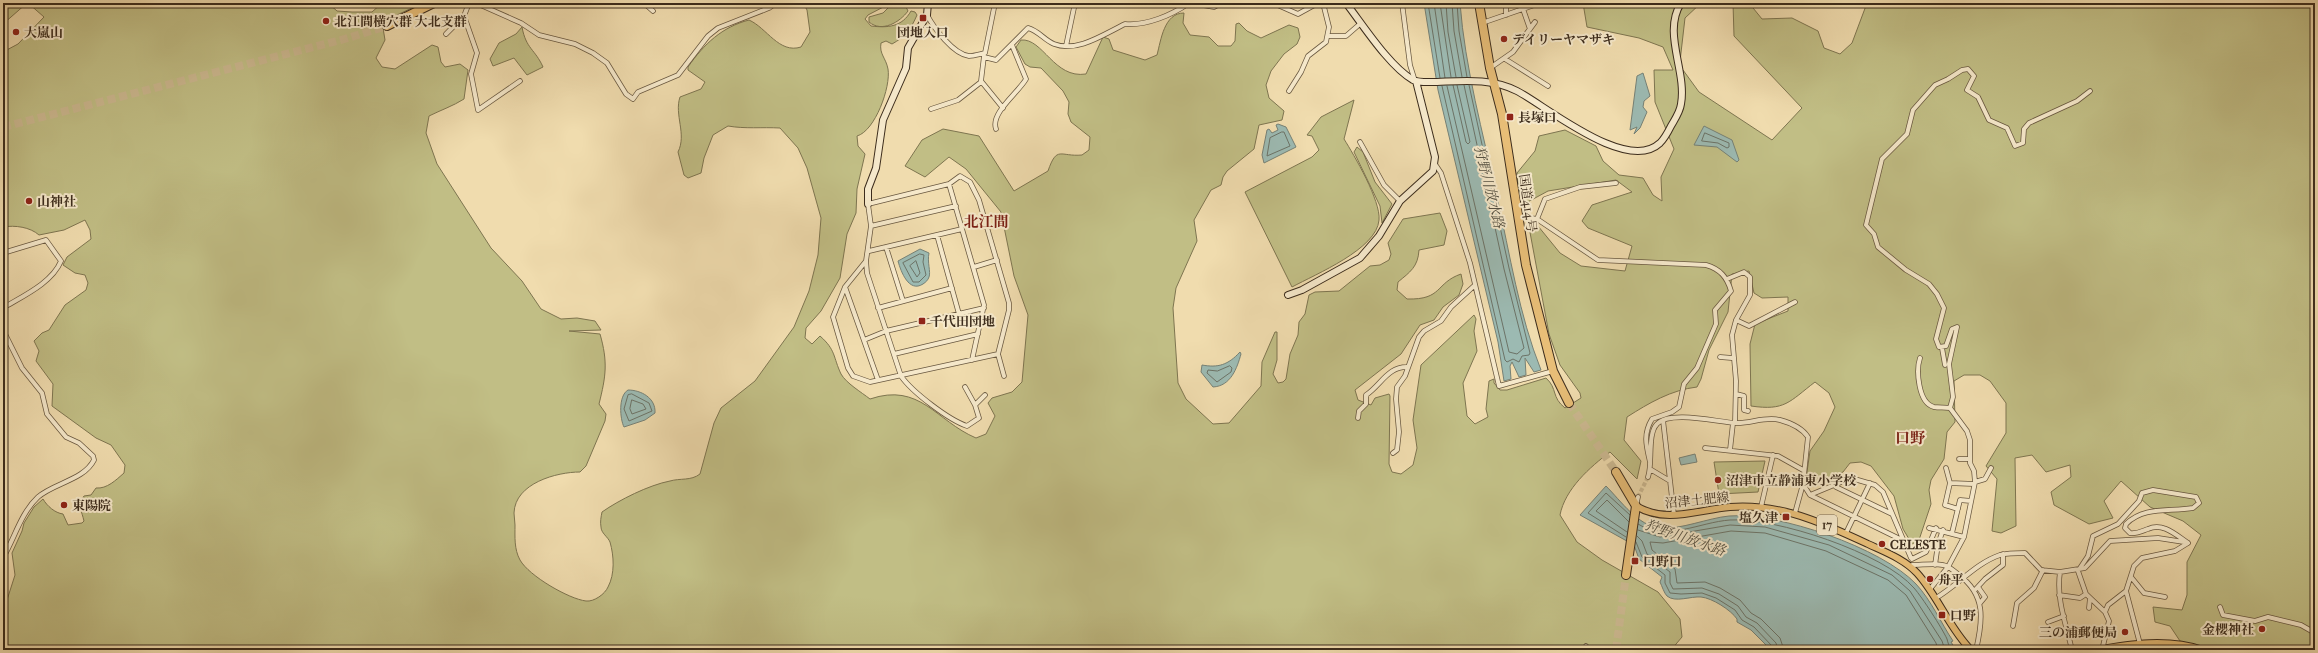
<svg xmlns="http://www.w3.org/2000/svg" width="2318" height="653" viewBox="0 0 2318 653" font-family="'IM FELL French Canon','Noto Serif JP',serif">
<rect width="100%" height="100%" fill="#f0dcae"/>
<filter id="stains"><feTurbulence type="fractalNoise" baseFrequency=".005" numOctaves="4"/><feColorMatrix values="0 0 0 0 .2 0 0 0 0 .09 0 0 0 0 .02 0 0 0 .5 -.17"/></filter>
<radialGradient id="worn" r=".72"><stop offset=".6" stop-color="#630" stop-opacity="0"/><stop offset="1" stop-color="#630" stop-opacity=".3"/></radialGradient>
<path fill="#c1be85" stroke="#7e7550" d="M3 3H27L3 24Z
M28 3H328L337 11 352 12H372L382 3H417L414 7 382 22 385 40 376 58 382 67 395 69 432 45 438 47 441 62 445 67 460 64 468 70 464 99C453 106 441 110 429 116L426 133 437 164 491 248 522 281 541 309 561 319 577 318 595 321 601 330 569 331 600 334C608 362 606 376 599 404L606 414 605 421 586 466 580 472C557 472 515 483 514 513 514 517 515 521 515 525 515 537 514 549 520 560 529 576 569 599 586 601 594 602 605 594 608 587 615 574 614 556 610 542 608 537 601 533 601 527 600 522 601 517 602 512 619 500 649 485 670 481 680 478 691 481 700 474L714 423 721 408 755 381 794 327 809 291 818 255 821 218 807 168 798 148 780 128C762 127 745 129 728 126L713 135 704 158 701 173 688 178 684 175 678 152C687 134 674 115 680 97L701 89 705 82 688 70V67C704 44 722 27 749 20 767 28 779 54 801 47L810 32 807 10 803 3H891L868 15 865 19 871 26C888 28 902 27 911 11L915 12 917 15C911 29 905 37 892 44L886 41 881 43C879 54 886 58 888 69 891 87 875 131 857 136L858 146 865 154 857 189 856 213 847 234 840 278 821 311 806 328 805 338 812 344 820 336C836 350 833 357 841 374 846 383 861 392 870 399 920 382 936 421 976 438L986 434 995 416 988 403 992 398 1012 392 1022 382 1028 315 1014 276 1001 212 966 169 949 157 925 177 905 166 922 140 943 129 979 136 1014 191 1048 171C1057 145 1060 157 1082 155L1089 150 1090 137 1071 122 1068 114 1069 102 1063 91 1041 68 1030 67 1025 64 1016 47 1021 40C1043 38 1054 79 1086 74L1103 37 1109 39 1113 50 1145 60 1157 55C1161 40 1164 13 1184 13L1183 23 1190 35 1209 37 1218 46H1231L1235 41 1236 24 1239 23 1247 31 1261 38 1289 25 1298 28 1300 37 1297 44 1284 54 1271 71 1266 85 1269 98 1284 111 1282 120 1259 125 1254 149 1227 171 1223 177 1221 185 1211 190 1194 220 1197 241 1176 288 1173 308 1178 383 1186 399 1213 424 1229 423 1261 386 1262 362 1275 332H1277V360L1273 374 1278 383 1283 382 1286 379 1290 354 1298 335 1299 322 1305 314 1309 295 1315 292 1339 291 1370 266 1380 265 1389 260 1391 254 1388 243 1403 219 1440 213 1447 231 1444 245 1419 250C1418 267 1410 272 1398 282L1397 290 1407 299C1443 300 1435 283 1461 274L1463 284 1459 295 1443 307 1434 320 1420 325 1401 354 1355 390 1358 400 1371 405 1375 398 1389 394 1390 396 1389 464 1392 472 1401 474 1413 465 1417 448 1413 420 1421 365 1474 315 1476 319 1474 331 1477 351 1463 383 1467 416 1475 424 1488 417 1486 409 1489 381 1494 379V383L1500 390H1507L1546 378C1558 389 1551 397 1565 408L1581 398 1580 393 1560 365 1549 334 1529 227 1538 226 1560 253 1581 266 1625 271 1632 246 1588 228 1582 221 1592 205 1632 192 1616 180 1548 191 1524 204 1518 189 1517 173 1535 151 1539 136 1565 130 1596 146 1603 161 1619 175 1643 178 1653 195 1662 201 1661 177 1674 149 1655 102 1654 70H1673L1663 47 1639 38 1587 27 1583 3H1701L1685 18 1679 70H1683L1699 92 1772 140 1802 108 1734 36 1733 3H1749L1762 19 1792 18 1818 31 1824 48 1840 54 1852 43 1867 3H2315V650H2215L2180 641 2170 626 2155 622 2153 607 2182 610 2187 595V562L2201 535 2183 521 2150 507 2121 481 2104 501 2113 518 2089 524 2054 505 2051 492 2071 477 2070 465 2046 472 2032 455 2015 458 2016 526 2001 533 1992 531 1997 479 1986 466 2006 433V403L1990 381 1980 375H1964L1954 381 1955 422 1947 432 1944 459 1931 480 1929 490 1931 504 1919 540 1912 544 1903 529 1894 496 1871 466 1861 462 1850 463 1843 472 1814 485 1806 479 1810 451 1824 431 1835 407 1829 393 1815 382C1789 402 1785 411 1751 406L1750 344 1755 324 1788 311V297L1762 298 1754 293 1749 271 1732 274 1728 312 1709 350 1701 379 1697 387C1671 390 1649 403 1627 417L1624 440 1641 461 1637 479 1610 452C1590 467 1565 489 1560 515L1577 542 1602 560 1658 592 1680 619 1682 637 1671 650H3V623L6 621 7 600 15 575 12 553 22 531 24 523 34 507 43 499C47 506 55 513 63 514L68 525 82 523 84 521C82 512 77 504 84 496L91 495 96 488C107 489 116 480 124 473L125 465 111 445 96 438 52 406 53 384 36 361 39 351 34 341 42 333 49 330 65 305 86 290 88 283 85 275 75 273 63 265 67 257 91 239 90 230 85 220 64 230 39 235C30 227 15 225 3 227V52L18 44 44 17Z
M893 3H904L908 11C900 22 882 33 869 22V17L883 13Z
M522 27C526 49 535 49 543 67L527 75 514 58 493 66 490 59 499 43 516 34Z
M1354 100 1344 139C1354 155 1381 201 1379 220 1377 249 1316 274 1292 287L1245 192 1312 157 1319 150 1312 136 1307 135 1321 117Z
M1357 147 1363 152 1375 182 1392 204 1382 223 1380 206 1354 152Z
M1765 461 1758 492 1719 494 1714 462Z"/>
<path fill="#9cbab2" stroke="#768176" d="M1424 3H1460C1465 68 1483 133 1497 197 1510 254 1519 315 1541 370L1534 372 1525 358 1526 375 1519 377 1512 362 1510 366 1511 379 1504 381 1498 342 1438 90Z
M1643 73 1650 96 1644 101 1643 107 1647 112 1640 128 1634 134 1637 127 1630 130 1637 76Z
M1278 124 1286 127 1296 147 1264 163 1262 155 1267 130 1269 129 1272 133 1278 130 1276 125Z
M1704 126 1732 140 1739 160 1737 162 1717 147 1694 145Z
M920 249 929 253C927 262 931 272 929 277 928 280 926 282 923 284 909 293 901 272 898 261Z
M1240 352 1241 354C1237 368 1231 386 1213 387L1201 372 1202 365C1218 368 1228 365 1240 352Z
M628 390C641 390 656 398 655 413L645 420 624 427C620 419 618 396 628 390Z
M1695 454 1697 462 1681 465 1679 458Z
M1606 486C1621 501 1638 526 1660 528 1680 530 1708 518 1729 516 1778 512 1882 548 1916 584 1931 600 1941 623 1953 641L1951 642 1956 650H1771L1751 630 1737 622V619C1731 610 1712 598 1701 597 1691 596 1675 603 1667 596 1664 593 1662 586 1660 582L1662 577 1639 559 1634 545 1580 515Z"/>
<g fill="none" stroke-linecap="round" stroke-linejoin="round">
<path stroke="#6c7367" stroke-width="1" d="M1428 3 1440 78
M1434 3 1445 78
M1440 3 1451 77
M1446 3 1448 32 1456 77
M1452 3 1454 31 1462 77
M1457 3 1459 31 1467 77
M1453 85 1466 142 1468 144 1470 142 1457 85
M1442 86 1505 360 1507 362 1513 359 1519 362 1522 356 1529 355 1530 353 1509 268 1469 85
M1447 86 1509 352 1517 354 1524 348 1504 269 1464 85
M1282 132H1284L1290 146 1267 156 1270 138Z
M1705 133 1729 143V147L1727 148 1718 143 1702 141Z
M920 254 924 255 923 262 926 275 919 282H913L903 263Z
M916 261 920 273 917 277 910 266Z
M1230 366 1232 368 1231 372 1217 382 1207 373 1208 370 1217 371Z
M632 394 649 403 652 411 629 421 624 409 628 395Z
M632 400 643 404 646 409 632 414 630 409Z
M1638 524C1666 542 1700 522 1730 520 1775 517 1884 553 1914 588 1922 597 1942 628 1947 639 1948 643 1949 646 1951 650
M1638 530 1660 537 1730 525 1765 527 1829 545 1892 575 1910 591 1942 641 1945 650
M1627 532 1596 511 1607 500 1629 522
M1637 536 1642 541 1647 554 1670 572V583L1673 589 1702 588 1719 594 1738 606 1746 617 1757 623 1776 643 1778 650
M1626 537 1588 513 1606 493 1630 515
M1636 542 1642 557 1665 575V583L1670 593 1681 594 1702 593 1716 598 1735 610 1742 620 1754 627 1772 646 1773 650
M1784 650 1780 638 1761 619 1751 613 1740 600 1720 588 1705 582 1677 583 1675 569 1652 550 1650 542 1663 543 1731 531 1765 533 1826 551 1888 580 1906 595 1936 643 1938 650"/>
<path stroke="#ccb991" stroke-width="4" stroke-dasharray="4 2" stroke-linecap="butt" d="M1638 497 1648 477"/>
<path stroke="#ccb991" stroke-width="8" stroke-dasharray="8 4" stroke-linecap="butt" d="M3 127 341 40 387 26
M1569 403 1616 472
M1616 650 1626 575"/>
<defs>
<path id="street" d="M469 3 464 16 477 53 471 74 478 110 520 81
M476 3 521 23 539 35 575 44 593 53 607 63 626 94 633 99 638 92 678 75 708 36 718 28 769 8 776 3
M644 3 653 11
M1192 3 1214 7 1221 3
M1273 3 1298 14 1318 3
M1402 3 1410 65 1415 81
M1506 3V15
M1523 9 1530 29
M927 15C934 28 953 54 969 56 974 56 980 54 985 53L995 3
M1482 23 1540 3
M446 34 464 16
M1328 36H1346L1361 23
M1066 46 1075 3
M984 56 981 81 1003 108
M984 57 996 60 1028 28C1039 31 1044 40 1054 44 1077 53 1104 34 1125 24 1146 26 1172 15 1189 3
M1505 59 1548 86
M1490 68 1513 52 1535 22
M1289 91 1301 72 1308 56 1326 42 1329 27 1323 3
M931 109 958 100 981 82
M996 129C990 113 1019 92 1026 79L1012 45
M1360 142 1384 185 1400 201
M1435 164 1441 173 1470 263 1499 386 1553 371
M949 184 984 305 972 360
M1518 216 1537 219 1598 260 1706 265C1720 269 1727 277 1731 291L1715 310 1716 324 1697 368 1684 384 1679 407 1672 412 1652 419C1643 434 1646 445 1650 462
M1537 219 1545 199 1580 187 1616 183
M871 226 956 206
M937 235 959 314
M886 247 903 301
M869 251 962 229
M3 253 46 240 61 261C52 283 23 296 3 308
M866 261 845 287 833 317 848 368 853 376 870 382 998 354 1009 310V303L979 200 970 182 960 176 949 184 868 204 871 226 866 261 867 273 901 376C912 392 949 420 967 426L979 418 975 405 965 387
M974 267 997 260
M1727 279 1744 272 1750 277V295L1736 320 1732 335 1736 381 1735 423
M845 287 878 380
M878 308 952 288
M1736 320 1749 326 1795 302
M1957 327 1952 329 1946 346 1939 347 1936 339 1944 308 1937 294 1929 284 1906 270 1878 247 1874 234 1866 225 1882 159 1907 134 1913 110 1935 85 1948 79 1962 70 1968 69 1974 76 1967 90 1978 97 1989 120 2007 128 2015 146 2023 143 2024 129 2029 123 2077 101 2090 91
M3 330 22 368 42 393 47 414 66 437 79 443 93 456 94 460C84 480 54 483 38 497 21 513 15 537 3 558
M864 340 886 331 984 308
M1942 348 1945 365
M894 354 978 334
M998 354 1004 376
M1720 357 1732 358
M1920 358C1916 370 1918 403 1934 407 1939 408 1945 407 1950 408
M1736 394 1744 396V410L1748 411
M975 405 985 395
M1358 418 1359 411 1366 404V395C1381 385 1388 366 1408 367
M1663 420 1674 515
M1705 448 1778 456 1803 470
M1730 450 1733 423
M1393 453 1397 450 1399 432 1396 399 1397 387 1405 376 1419 337 1424 331 1441 321 1451 307 1475 285
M1959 459H1970
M1946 468 1950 483 1945 505 1958 509
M1650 469 1670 481
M1648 477C1653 463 1647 434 1657 424 1670 410 1717 422 1735 423 1750 424 1765 416 1780 420 1791 423 1802 428 1808 437L1803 484 1795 513
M1975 482 1985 479 1991 468
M1950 483 1974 484
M1803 484 1810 495 1902 540
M1837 485 1836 487 1892 514
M1810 495 1851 478 1875 485 1883 492 1911 558
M1636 505 1638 497
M1761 507 1773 455
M1929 528 1964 537
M1846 533 1870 483
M1952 533 1960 500 1971 501
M1912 559 1926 552 1936 528
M1912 565C1922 565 1934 563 1943 565 1949 566 1954 571 1959 575 1986 595 1983 620 1976 650
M1935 565 1938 544 1943 530
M2060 572C2056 599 2066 624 2072 650
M2131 577 2144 593 2165 597
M1978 587 1985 597 1980 603
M1930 589 1948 567 1964 537 1975 482 1974 471 1970 463V440L1967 431 1950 408 1953 397 1949 364 1957 327
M1974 591 1985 579 2003 565V554
M2086 594 2105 612 2108 605 2126 591
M2059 595 2080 598 2086 594 2078 571 2088 556 2093 536 2118 524 2139 501 2142 493 2153 490 2196 497 2199 503 2193 508C2169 512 2144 506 2126 524L2125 528 2130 533C2137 534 2142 531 2148 529 2163 522 2176 535 2188 543
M1936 598C1958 585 1976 563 2000 555 2008 553 2017 553 2025 553L2041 570 2060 572 2085 568 2110 541 2158 538 2184 542
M2220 607 2223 615 2255 621 2268 617 2301 625 2315 633
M2089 608 2090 598
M2048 622 2064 616
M2013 626 2017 603 2034 588 2043 570
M2140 644 2126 591 2134 566 2142 558 2175 551 2188 543
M1583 650 1586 646
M2102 650 2109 621 2105 612"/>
<path id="secondary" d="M1346 3C1363 25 1389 66 1413 80 1419 83 1430 82 1437 82 1464 81 1491 78 1517 91 1546 106 1627 174 1660 143 1665 138 1668 132 1671 126 1675 119 1680 112 1681 104 1687 71 1662 33 1681 3
M868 204V189L876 168 883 120 906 68 908 48 927 15 928 3
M1288 295 1302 290 1360 258 1379 236 1400 201 1433 171 1435 157 1416 81"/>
<path id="primary" d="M1636 506C1666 524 1697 510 1730 507 1781 503 1823 523 1868 544 1885 552 1904 559 1917 573 1938 596 1949 628 1971 650
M2095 650C2130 644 2168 638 2203 650"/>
<path id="highway" d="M1479 3 1490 68 1502 114 1526 265 1553 371 1569 403
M387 26 434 3
M1616 472 1636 506 1626 575"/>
</defs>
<use href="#street" stroke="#695840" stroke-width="5.5"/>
<use href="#secondary" stroke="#3c2c1c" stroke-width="8"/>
<use href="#primary" stroke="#3c2c1c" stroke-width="8"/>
<use href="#highway" stroke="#3c2c1c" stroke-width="10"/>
<use href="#street" stroke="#f5e8ca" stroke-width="4"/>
<use href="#secondary" stroke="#f5e8ca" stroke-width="6"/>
<use href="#primary" stroke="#e8be77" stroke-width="6"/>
<use href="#highway" stroke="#e8be77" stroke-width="8"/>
</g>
<g fill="#8f2418" stroke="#f5e8ca" stroke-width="1.5">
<rect x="919" y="14" width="8" height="8" rx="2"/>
<circle cx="326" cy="21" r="4"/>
<circle cx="16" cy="32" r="4"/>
<circle cx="1504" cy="39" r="4"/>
<rect x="1506" y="113" width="8" height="8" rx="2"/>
<circle cx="29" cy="201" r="4"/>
<rect x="918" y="317" width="8" height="8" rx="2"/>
<circle cx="1718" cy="480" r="4"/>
<circle cx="64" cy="505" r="4"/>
<rect x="1782" y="513" width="8" height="8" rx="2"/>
<circle cx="1882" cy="544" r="4"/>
<rect x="1631" y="557" width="8" height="8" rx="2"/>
<circle cx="1930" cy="579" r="4"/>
<rect x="1938" y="611" width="8" height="8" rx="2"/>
<circle cx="2262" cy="629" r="4"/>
<circle cx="2125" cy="632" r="4"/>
</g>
<g text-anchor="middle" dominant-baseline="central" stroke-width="4" stroke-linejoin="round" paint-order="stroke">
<rect fill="#f5e8ca" stroke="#746450" stroke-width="1" x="1817" y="515" width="20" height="20" rx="3"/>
<g font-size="12" font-weight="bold" fill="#3c2c1c">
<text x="1827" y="525">17</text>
</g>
<g font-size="13" font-weight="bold" fill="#3c2c1c" stroke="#f5e8ca" text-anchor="start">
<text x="334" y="21">北江間横穴群 大北支群</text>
<text x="24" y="32">大嵐山</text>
<text x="923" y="32" text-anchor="middle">団地入口</text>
<text x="1512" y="39">デイリーヤマザキ</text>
<text x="1518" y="117">長塚口</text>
<text x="37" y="201">山神社</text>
<text x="930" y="321">千代田団地</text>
<text x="1726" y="480">沼津市立静浦東小学校</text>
<text x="72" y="505">東陽院</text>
<text x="1778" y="517" text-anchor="end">塩久津</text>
<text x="1890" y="544">CELESTE</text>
<text x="1643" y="561">口野口</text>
<text x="1938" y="579">舟平</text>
<text x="1950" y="615">口野</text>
<text x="2254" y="629" text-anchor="end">金櫻神社</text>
<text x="2117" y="632" text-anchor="end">三の浦郵便局</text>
</g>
<g font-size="13" fill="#3c2c1c" stroke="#f5e8ca">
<text transform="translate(1528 203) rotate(82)">国道414号</text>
<text transform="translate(1697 500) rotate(-6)">沼津土肥線</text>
</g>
<g font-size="14" font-style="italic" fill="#545042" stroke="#f5e8ca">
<text transform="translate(1489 187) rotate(76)">狩野川放水路</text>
<text transform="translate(1685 538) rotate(19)">狩野川放水路</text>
</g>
<g font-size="15" font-weight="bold" fill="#7a1f14" stroke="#f5e8ca">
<text x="986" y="222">北江間</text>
<text x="1910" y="438">口野</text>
</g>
</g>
<rect width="2318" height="653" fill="none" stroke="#f0dcae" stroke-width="16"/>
<rect x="4" y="4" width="2310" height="645" fill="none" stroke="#3c2c1c" stroke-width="2"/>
<rect x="8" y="8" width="2302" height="637" fill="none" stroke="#3c2c1c"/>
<rect width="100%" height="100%" filter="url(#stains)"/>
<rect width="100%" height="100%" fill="url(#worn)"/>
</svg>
